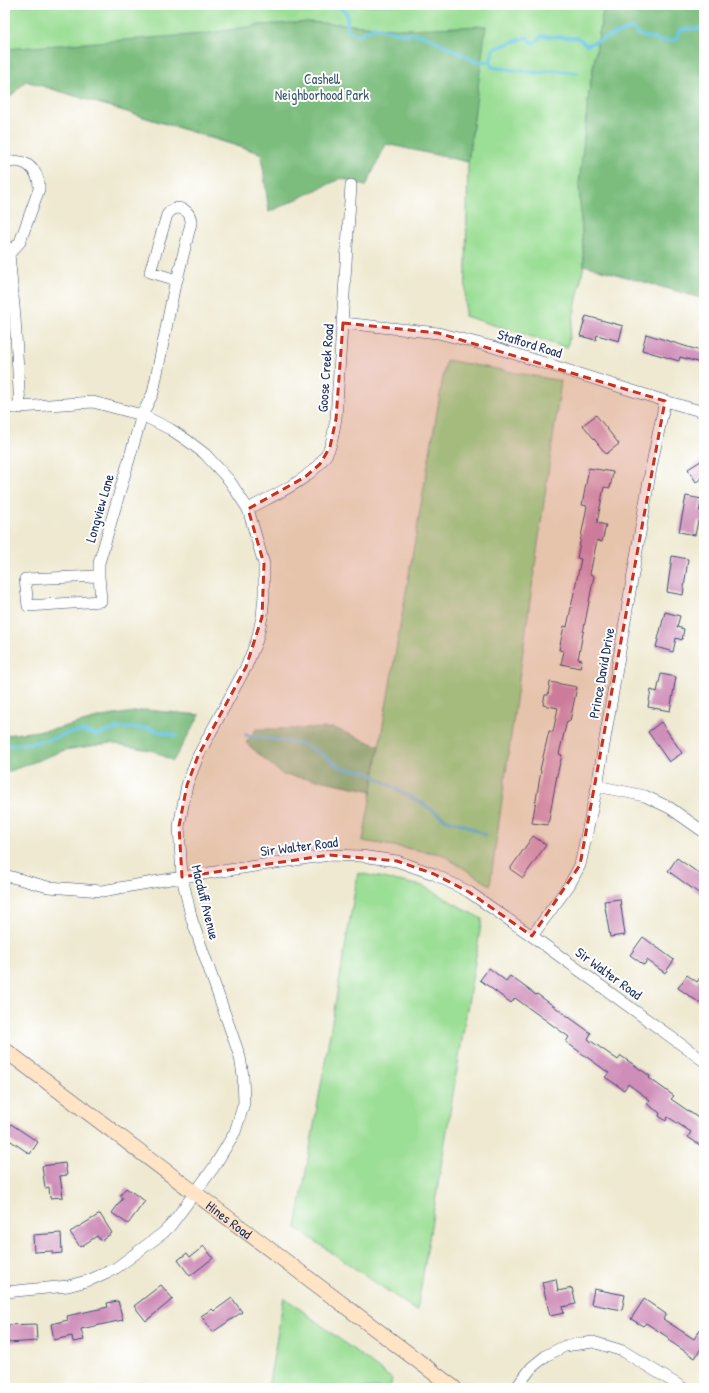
<svg xmlns="http://www.w3.org/2000/svg" width="709" height="1393" viewBox="0 0 709 1393" font-family="'Patrick Hand',sans-serif">
<rect width="100%" height="100%" fill="#fff"/>
<filter id="ink" filterUnits="userSpaceOnUse"><feTurbulence type="fractalNoise" baseFrequency=".025" numOctaves="2"/><feDisplacementMap in="SourceGraphic" scale="8" xChannelSelector="R" yChannelSelector="G"/><feConvolveMatrix kernelMatrix="1 2 1 2 8 2 1 2 1" color-interpolation-filters="sRGB"/></filter>
<filter id="wash" filterUnits="userSpaceOnUse"><feTurbulence type="fractalNoise" baseFrequency=".012" numOctaves="4" result="noise"/><feDisplacementMap in="SourceGraphic" scale="16" xChannelSelector="R" yChannelSelector="G"/><feGaussianBlur stdDeviation="0.9" result="paint"/><feColorMatrix in="noise" values="0 0 0 0 0 0 0 0 0 0 0 0 0 0 0 0 0 1.4 0 .05"/><feComposite in="paint" operator="in"/></filter>
<g filter="url(#wash)">
<rect width="100%" height="100%" fill="#eee9d0"/>
<path fill="#9bde95" stroke="#5b867a" d="M5 5H604L589 92 579 185 584 265 567 348 465 316 468 162 475 111 405 101 366 186 5 74Z
M446 360 561 381 490 885 441 854 363 841Z
M358 873 423 886 482 919 417 1311 296 1228Z
M284 1297 392 1379 390 1388H268Z"/>
<path fill="#7cbd7e" stroke="#4c766e" d="M604 5H704V299L584 265 579 185 589 92Z
M310 22 406 29 486 26 468 162 386 144 366 186 342 178 269 212 261 153 26 81 5 102V49L204 34 260 25Z
M146 710 200 715 173 761 154 751 110 743 65 750 5 773V735L55 729 102 717Z
M334 728 379 746 372 791 324 781 283 775 246 743 256 729Z"/>
<g fill="none" stroke-linecap="round" stroke-linejoin="round">
<path stroke="#65c4e3" stroke-width="3.5" d="M336 5 347 13V30L358 35 374 27 401 33 426 36 475 61 490 62 494 49 527 37 533 44 542 36 578 38 587 45 632 28 639 35 662 41 676 40 680 30 704 28
M490 62 492 67 537 73 555 70 577 73
M246 735 302 744 324 755 341 768 367 772 425 805 447 820 465 825 485 835
M5 746 31 743 51 739 65 734 82 731 98 735 117 728H147L176 736"/>
</g>
<g id="blocks">
<path fill="#cf8eb9" d="M586 316 623 326 619 341 597 335 596 340 580 336Z
M646 334 704 352V364L680 357 679 361 642 350Z
M596 415 619 444 606 454 583 425Z
M704 459V477L696 482 688 469Z
M589 468 613 472 610 488 604 487 597 523 606 525 602 542 597 540 590 574 594 576 578 659 582 660 580 668 561 664 564 651 559 650 564 626 567 627 581 559 577 558 587 506 582 505Z
M686 496 702 499 699 511 704 512V522L698 521 695 535 679 532Z
M672 556 688 559 683 595 667 592Z
M665 612 680 616 677 627 684 629 682 640 676 638 673 652 656 647Z
M661 674 676 677 670 711 648 707 651 690 657 692Z
M550 682 577 687 570 721H567L559 754 562 755 557 775 548 825 532 823 541 771 540 770 549 731 553 732 558 708 543 705 545 695H548Z
M661 722 682 753 669 762 648 732Z
M533 836 546 845 523 878 510 869Z
M677 858 704 877V889L700 894 668 871Z
M620 899 625 935 610 937 604 901Z
M643 937 674 960 665 973 647 960 644 965 630 955Z
M489 968 506 981 510 976 536 995 537 994 591 1033 588 1039 618 1060 621 1056 650 1076 649 1078 674 1096 671 1099 704 1122V1148L688 1137 691 1132 668 1117 666 1121 659 1116 660 1113 647 1104 650 1100 628 1084 624 1090 605 1077 609 1073 566 1042 569 1037 515 998 511 1003 480 980Z
M704 972V1006L678 988 687 975 697 982Z
M11 1124 38 1142 30 1154 5 1137V1132Z
M65 1163 67 1175 60 1176 63 1197 50 1198 49 1187 45 1188 42 1166Z
M126 1188 145 1201 128 1224 112 1213 123 1198 120 1196Z
M100 1214 112 1233 101 1241 97 1236 80 1247 70 1232Z
M61 1233 62 1253 52 1254V1251L34 1252 33 1235Z
M204 1246 213 1258 190 1276 178 1260 187 1253 190 1257Z
M556 1279 558 1291 572 1288 576 1304 562 1307 564 1313 550 1316 542 1282Z
M161 1285 173 1299 146 1321 134 1306Z
M594 1289 625 1295 622 1310 591 1304Z
M232 1298 242 1312 213 1332 201 1316 212 1309 214 1311Z
M644 1299 666 1314 663 1319 694 1339 704 1323V1344L695 1358 668 1340 669 1338 646 1323 643 1326 631 1319Z
M118 1301 123 1320 81 1329 84 1340 73 1342 72 1336 54 1340 51 1324 68 1320 67 1316 108 1307 107 1303Z
M36 1324 37 1341 8 1343 7 1325Z"/>
</g>
</g>
<g filter="url(#ink)">
<use href="#blocks" fill-opacity="0" stroke="#3b4b6f" stroke-width="1"/>
<g fill="none" stroke-linecap="round" stroke-linejoin="round">
<defs>
<path id="street" d="M5 164C23 155 40 170 39 189L20 242 9 254
M5 243 9 254 15 317 20 408
M343 323 438 333 493 347 665 401 704 412
M5 408 93 402 142 415 170 429 188 441 205 454 229 480 248 509 264 564V595L262 617 257 640 246 667 198 756 187 785 179 826 182 877 192 920 240 1057 243 1076 244 1103 235 1132 214 1167 171 1225 163 1233 116 1268 90 1280 68 1286 5 1292
M248 509C275 494 319 477 330 447 333 438 334 428 336 419L351 185
M99 576 101 601 28 606 25 579 99 576V563L142 415 153 393 175 284 177 280 191 223C191 208 175 203 167 215L150 272 177 280
M597 786 645 796 670 808 704 832
M8 876 48 887 102 891 182 877 329 855 361 856 397 861 434 874 469 892 532 936 704 1061
M532 936 570 884 580 865 597 786 651 468 665 401
M516 1388 532 1367 547 1355 565 1346 593 1342 623 1351 683 1388"/>
<g id="secondary">
<path id="s1" d="M5 1050 454 1388"/>
</g>
</defs>
<use href="#street" stroke="#3b4b6f" stroke-width="12"/>
<use href="#secondary" stroke="#3b4b6f" stroke-width="16"/>
<use href="#street" stroke="#fff" stroke-width="11"/>
<use href="#secondary" stroke="#ffe4c6" stroke-width="15"/>
</g>
</g>
<path fill="#c8321e" fill-opacity="0.2" stroke="#c8321e" stroke-width="3" stroke-dasharray="8 5" stroke-linejoin="round" d="M343 323 438 333 665 401 580 865 532 936 469 892 434 874 397 861 329 855 182 877 179 826 187 785 198 756 246 667 262 617 264 564 248 509 305 477 320 464 330 447 336 419Z"/>
<g text-anchor="middle" dominant-baseline="central" stroke-width="4" stroke-linejoin="round" paint-order="stroke">
<g font-size="14" fill="#3b5b6c" stroke="#fff">
<text x="322" y="78">Cashell<tspan x="322" dy="16">Neighborhood Park</tspan></text>
</g>
<g font-size="14" fill="#1b2f5e" stroke="#fff">
<text transform="translate(530 343) rotate(17)">Stafford Road</text>
<text transform="translate(325 368) rotate(-86)">Goose Creek Road</text>
<text transform="translate(99 508) rotate(-74)">Longview Lane</text>
<text transform="translate(601 673) rotate(-80)">Prince David Drive</text>
<text transform="translate(299 846) rotate(-7)">Sir Walter Road</text>
<text transform="translate(206 902) rotate(76)">Macduff Avenue</text>
<text transform="translate(609 973) rotate(36)">Sir Walter Road</text>
<text stroke="none"><textPath href="#s1" startOffset="281">Hines Road</textPath></text>
</g>
</g>
<rect width="709" height="1393" fill="none" stroke="#fff" stroke-width="20"/>
</svg>
